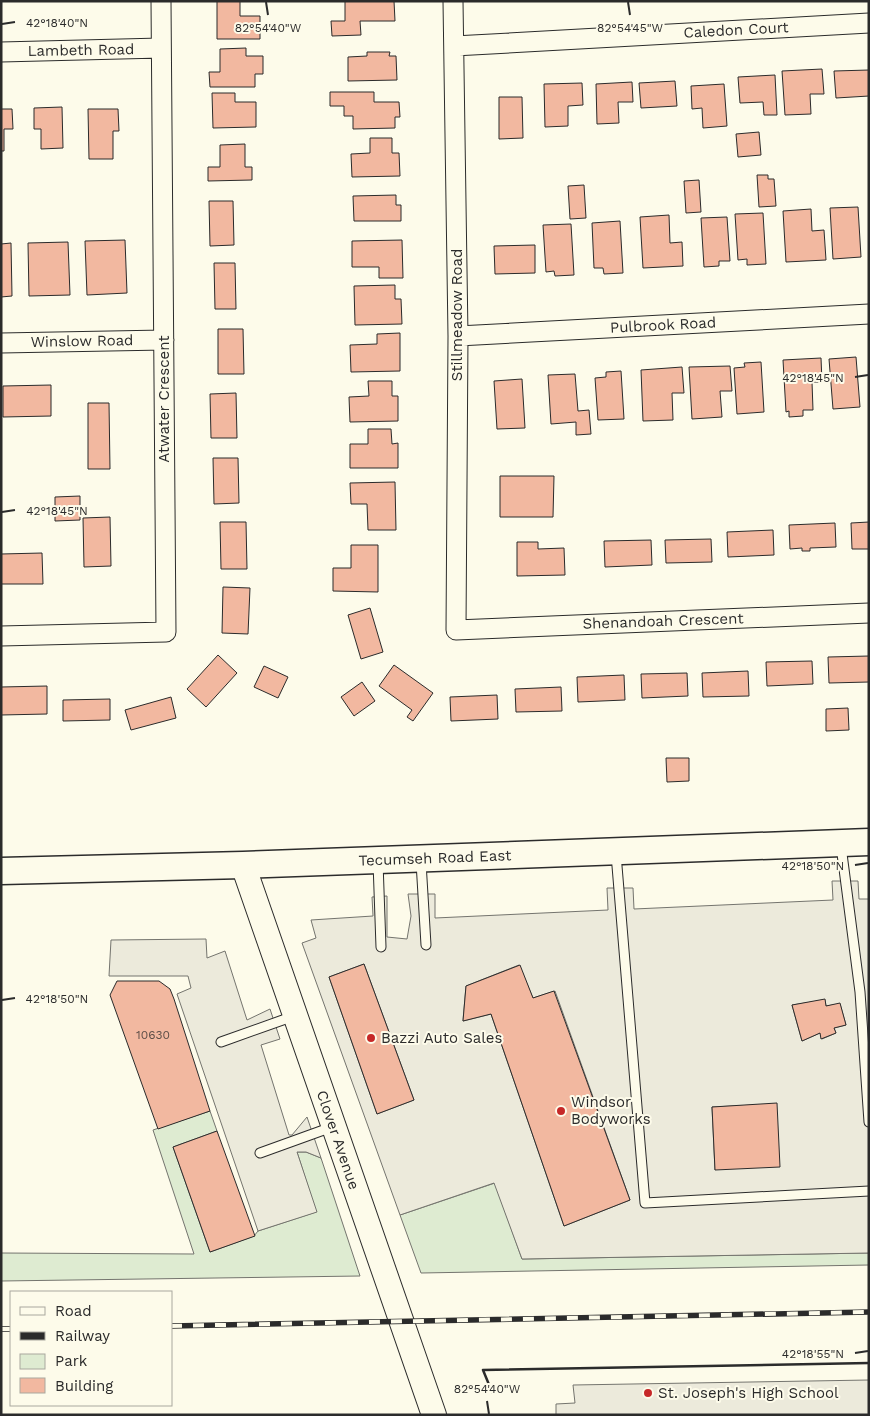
<svg xmlns="http://www.w3.org/2000/svg" width="870" height="1416" viewBox="0 0 870 1416" font-family="'Work Sans',sans-serif">
<rect width="100%" height="100%" fill="#fdfbea"/>
<path fill="#deebd1" stroke="#74746e" d="M210 1111 217 1131 173 1147 210 1252 254 1236 258 1231 316 1212 297 1152H306L321 1158 360 1276 1 1281V1253L194 1254 153 1130Z
M495 1183 522 1259 869 1253V1265L421 1273 400 1215Z"/>
<path fill="#eceadb" stroke="#74746e" fill-rule="evenodd" d="M832 881H858L859 899H869V1253L522 1259 494 1183 400 1215 302 943 316 938 311 920 373 916 372 897 387 896V937L407 939 411 916 408 894H435V918L608 910 607 888H633L634 909 833 900ZM364 964 414 1100 377 1114 329 977ZM519 965 533 998 555 991 630 1200 564 1226 491 1014 463 1021 466 986ZM825 1000 826 1006 840 1004 846 1025 834 1028 836 1033 822 1039 820 1033 802 1041 792 1005ZM777 1104 715 1170 712 1107Z
M206 939 207 958 225 951 247 1020 270 1009 280 1039 261 1045 289 1135H292L307 1117 321 1158 306 1152H297L317 1212 258 1231 177 994 191 988 188 976H109L111 940Z
M869 1380V1415H556V1404L575 1403 573 1385Z"/>
<path fill="#f2b8a0" stroke="#2b2b2b" d="M217 1H240V16H260V39H217Z
M345 1H394L395 21H360L361 35 332 36 331 21H345Z
M246 48V56H263V74H255V87H210L209 72H220V49Z
M367 52H390L389 56H396L397 80 348 81V57L367 56Z
M822 69 824 94H810L811 114 785 115 782 71Z
M869 70V96L836 98 834 71Z
M775 75 777 115H764L763 102 740 103 738 77Z
M675 81 677 106 641 108 639 83Z
M632 82 633 102H618L619 123 597 124 596 84Z
M582 83 583 105 568 106V126L545 127 544 84Z
M724 84 727 126 703 128 702 108 692 109 691 86Z
M330 92H374V102H399L400 117H395V128L353 129V116H344V106H330Z
M212 93H235V102H256V127L213 128Z
M499 97H522L523 138 499 139Z
M62 107 63 148 41 149V129H34V108Z
M1 109H12L13 129H4V151H1Z
M88 109H118L119 131H113V159H89Z
M759 132 761 155 738 157 736 134Z
M370 138H392V153H399L400 176 352 177 351 154 370 153Z
M245 144V167H252V180L208 181V167H220V145Z
M757 175H768V179H774L776 206 759 207Z
M699 180 701 212 686 213 684 181Z
M584 185 586 218 570 219 568 186Z
M396 195V205H401V221H354L353 196Z
M209 201H233L234 245 210 246Z
M858 207 861 257 833 259 830 208Z
M811 209 812 231 824 230 826 260 786 262 783 211Z
M763 213 766 264 747 265V259L738 260 735 214Z
M669 215 670 243 682 242 683 266 643 268 640 217Z
M727 217 730 261H719V266L704 267 701 218Z
M620 221 623 273 604 274 603 268H594L592 223Z
M571 224 574 275 555 276 554 271 546 272 543 225Z
M125 240 127 293 87 295 85 241Z
M402 240 403 278H379V267H352V241Z
M68 242 70 295 29 296 28 243Z
M11 243 12 296 1 297V244Z
M535 245V273L495 274 494 246Z
M214 263H235L236 309H215Z
M395 285V299H401L402 324 355 325 354 286Z
M218 329H243L244 374H218Z
M400 333V371L351 372 350 345 377 344V334Z
M856 357 860 407 833 409 829 359Z
M821 358 822 382H812L813 410H803V416L789 417V411L786 412 783 360Z
M761 362 764 412 737 414 734 368 745 367 744 363Z
M730 366 732 391H720L722 417 692 419 689 367Z
M682 367 684 393H672L673 420 643 421 641 370Z
M621 371 624 419 598 420 595 378 606 377V372Z
M575 374 578 411 589 410 591 434 576 435V422L551 424 548 375Z
M522 379 525 428 497 429 494 381Z
M368 381H392V396H398V421L350 422 349 397 369 396Z
M51 385V416L3 417V386Z
M236 393 237 438H211L210 394Z
M88 403H109L110 469H88Z
M368 429H391L392 444 398 443V468H350V444H368Z
M213 458H238L239 503 214 504Z
M500 476H554L553 517H500Z
M395 482 396 530H368L367 504H351L350 483Z
M80 496V520L55 521V497Z
M110 517 111 566 84 567 83 518Z
M220 522H246L247 569H221Z
M869 522V549H852L851 523Z
M835 523 836 547 810 548V551H802V548L790 549 789 525Z
M773 530 774 555 728 557 727 532Z
M711 539 712 562 666 563 665 540Z
M651 540 652 565 605 567 604 541Z
M517 542H538V549L564 548 565 575 517 576Z
M351 545H378V592L333 591V568H351Z
M42 553 43 584H1V554Z
M223 587 250 588 248 634 222 633Z
M370 608 383 652 361 659 348 615Z
M218 655 237 673 206 707 187 689Z
M869 656V682L829 683 828 657Z
M812 661 813 684 767 686 766 662Z
M394 665 433 693 413 721 407 717 412 710 379 686Z
M264 666 288 677 278 698 254 687Z
M748 671 749 696 703 697 702 673Z
M687 673 688 696 642 698 641 674Z
M624 675 625 700 578 702 577 677Z
M362 682 375 701 354 716 341 697Z
M47 686V714L1 715V687Z
M561 687 562 711 516 712 515 689Z
M497 695 498 719 451 721 450 697Z
M171 697 176 718 131 730 125 710Z
M110 699V720L63 721V700Z
M848 708 849 730 826 731V709Z
M666 758H689V781L667 782Z
M364 964 414 1100 377 1114 329 977Z
M520 965 533 998 554 991 630 1200 564 1226 491 1014 463 1021 466 986Z
M117 981H159L170 989 174 999 210 1111 158 1129 110 995Z
M825 999 826 1006 840 1003 846 1025 834 1028 836 1033 821 1039 820 1033 802 1041 792 1005Z
M777 1103 780 1167 715 1170 712 1107Z
M217 1131 255 1236 210 1252 173 1147Z"/>
<g fill="none" stroke-linecap="round" stroke-linejoin="round">
<defs>
<path id="service" d="M841 846 860 992 869 1122
M616 854 645 1203 869 1191
M378 862 381 947
M421 862 426 945
M221 1042 294 1016
M260 1153 332 1127"/>
<path id="minor" d="M453 1 458 336 456 630 869 613
M454 46 869 23
M1 52 161 48
M458 336 869 314
M1 343 164 340
M1 636 166 632 161 1"/>
<path id="tertiary" d="M243 865 434 1415"/>
<path id="secondary" d="M1 871 243 865 869 842"/>
</defs>
<use href="#service" stroke="#2b2b2b" stroke-width="11"/>
<use href="#minor" stroke="#2b2b2b" stroke-width="21"/>
<use href="#tertiary" stroke="#2b2b2b" stroke-width="26"/>
<use href="#secondary" stroke="#2b2b2b" stroke-width="29"/>
<use href="#service" stroke="#fdfbea" stroke-width="9"/>
<use href="#minor" stroke="#fdfbea" stroke-width="19"/>
<use href="#tertiary" stroke="#fdfbea" stroke-width="24"/>
<use href="#secondary" stroke="#fdfbea" stroke-width="26"/>
<defs>
<path id="rail" d="M171 1326 869 1312
M1 1329H11"/>
</defs>
<use href="#rail" stroke="#2b2b2b" stroke-width="5.5"/>
<use href="#rail" stroke="#fdfbea" stroke-width="4" stroke-dasharray="11" stroke-linecap="butt"/>
<path stroke="#2b2b2b" stroke-width="2.5" d="M492 1392 483 1370 869 1363"/>
</g>
<path fill="none" stroke="#2b2b2b" stroke-width="2" d="M266 2 268 15M628 2 630 15M2 24 15 22M855 377 868 375M2 512 15 510M855 865 868 863M2 1000 15 998M855 1353 868 1351M487 1401 489 1414"/>
<g fill="#c62828" stroke="#fdfbea" stroke-width="2">
<circle cx="371" cy="1038" r="5"/>
<circle cx="561" cy="1111" r="5"/>
<circle cx="648" cy="1393" r="5"/>
</g>
<g text-anchor="middle" dominant-baseline="central" stroke-width="4" stroke-linejoin="round" paint-order="stroke">
<g font-size="12" fill="#5d4e48">
<text x="153" y="1035">10630</text>
</g>
<g font-size="15" fill="#2b2b2b" stroke="#fdfbea">
<text transform="translate(736 30) rotate(-3)">Caledon Court</text>
<text transform="translate(81 50) rotate(-1)">Lambeth Road</text>
<text transform="translate(457 315) rotate(-90)">Stillmeadow Road</text>
<text transform="translate(663 325) rotate(-3)">Pulbrook Road</text>
<text transform="translate(82 341) rotate(-1)">Winslow Road</text>
<text transform="translate(164 399) rotate(-90)">Atwater Crescent</text>
<text transform="translate(663 621) rotate(-2)">Shenandoah Crescent</text>
<text transform="translate(435 858) rotate(-2)">Tecumseh Road East</text>
<text transform="translate(338 1140) rotate(71)">Clover Avenue</text>
</g>
<g font-size="15" fill="#2b2b2b" stroke="#fdfbea" text-anchor="start">
<text x="381" y="1038">Bazzi Auto Sales</text>
<text x="571" y="1102">Windsor<tspan x="571" dy="17">Bodyworks</tspan></text>
<text x="658" y="1393">St. Joseph's High School</text>
</g>
</g>
<g font-size="12" text-anchor="middle" fill="#2b2b2b" stroke="#fdfbea" stroke-width="4" stroke-linejoin="round" paint-order="stroke">
<text x="57" y="27">42°18'40"N</text>
<text x="268" y="32">82°54'40"W</text>
<text x="630" y="32">82°54'45"W</text>
<text x="813" y="382">42°18'45"N</text>
<text x="57" y="515">42°18'45"N</text>
<text x="813" y="870">42°18'50"N</text>
<text x="57" y="1003">42°18'50"N</text>
<text x="813" y="1358">42°18'55"N</text>
<text x="487" y="1393">82°54'40"W</text>
</g>
<rect width="870" height="1416" fill="none" stroke="#2b2b2b" stroke-width="5"/>
<rect x="10" y="1291" width="162" height="115" fill="#fdfbea" stroke="#a9a89e"/>
<rect x="20" y="1307" width="25" height="8" fill="#fdfbea" stroke="#a9a89e"/>
<text x="55" y="1316" font-size="15" fill="#2b2b2b">Road</text>
<rect x="20" y="1332" width="25" height="8" fill="#2b2b2b" stroke="#a9a89e"/>
<text x="55" y="1341" font-size="15" fill="#2b2b2b">Railway</text>
<rect x="20" y="1354" width="25" height="15" fill="#deebd1" stroke="#a9a89e"/>
<text x="55" y="1366" font-size="15" fill="#2b2b2b">Park</text>
<rect x="20" y="1378" width="25" height="15" fill="#f2b8a0" stroke="#a9a89e"/>
<text x="55" y="1391" font-size="15" fill="#2b2b2b">Building</text>
</svg>
